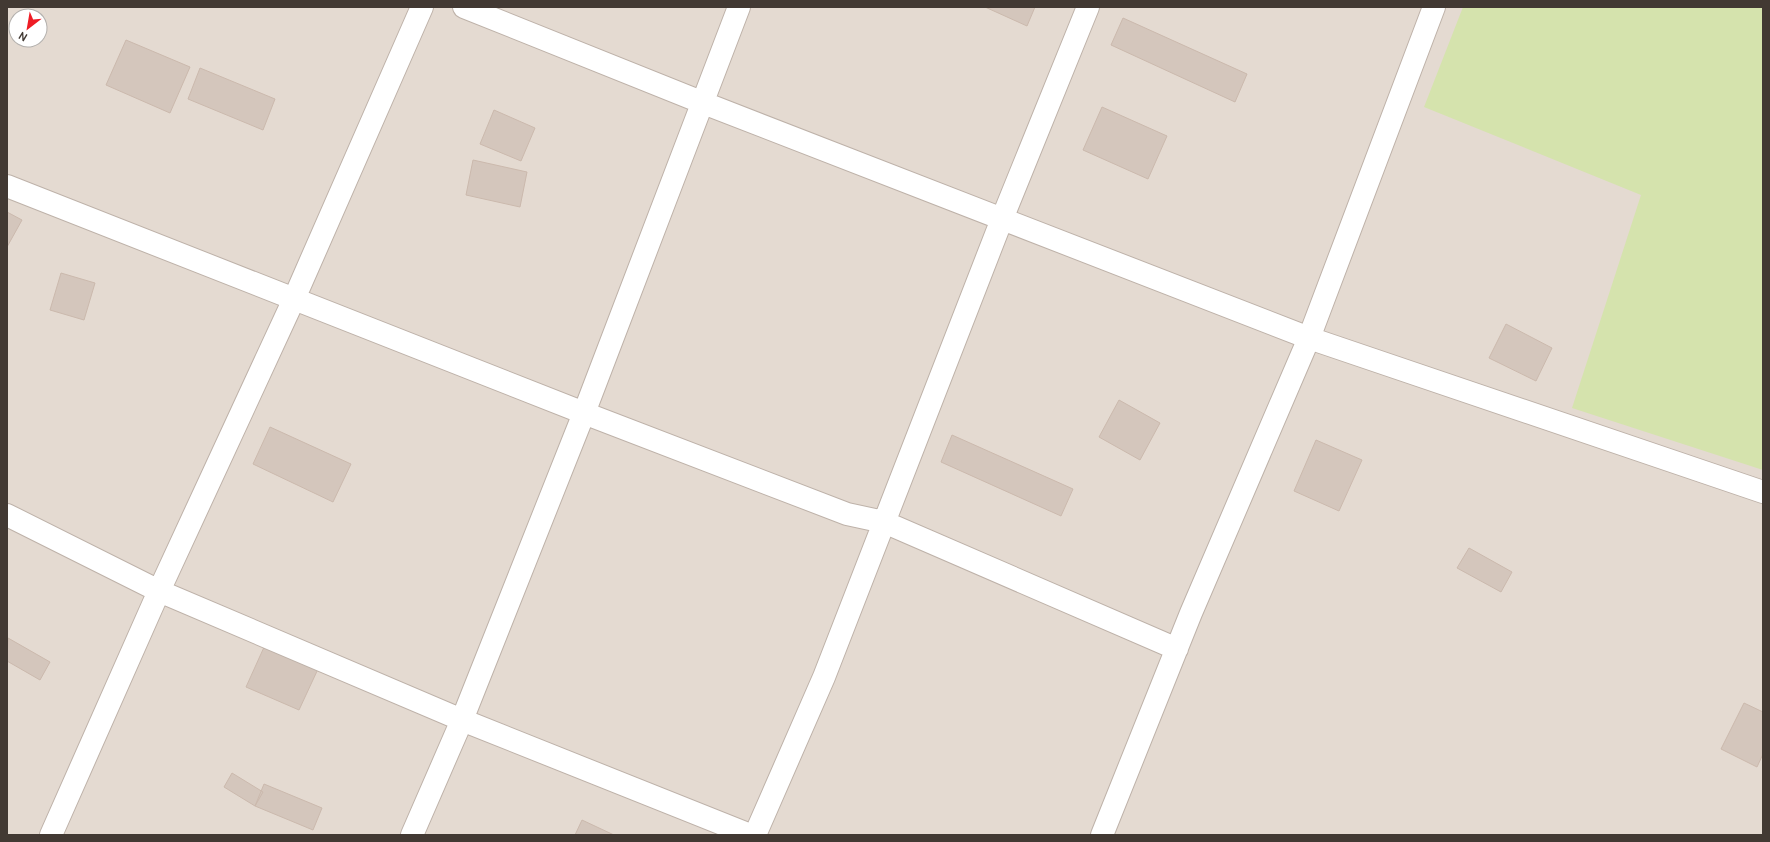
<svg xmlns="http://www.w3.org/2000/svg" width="1770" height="842" viewBox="0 0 1770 842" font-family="Cabin,sans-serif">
<rect width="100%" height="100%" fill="#f0eae3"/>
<path fill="#e4dad1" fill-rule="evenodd" d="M7 7H1763V835H7ZM16 16H40V40H16Z"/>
<path fill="#d5e3ad" d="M1463 7H1763V470L1572 408 1641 195 1424 107Z"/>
<path fill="#d4c6bc" stroke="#cbb9ad" d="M985 7H1035L1027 26Z
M1123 18 1247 74 1235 102 1111 45Z
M126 40 190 67 170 113 106 85Z
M200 68 275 99 263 130 188 99Z
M1102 107 1167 136 1148 179 1083 150Z
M494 110 535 128 521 161 480 144Z
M473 160 527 172 520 207 466 195Z
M7 212 22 220 7 247Z
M61 273 95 283 84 320 50 310Z
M1506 324 1552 348 1536 381 1489 358Z
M1119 400 1160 423 1140 460 1099 437Z
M270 427 351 464 333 502 253 464Z
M952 435 1073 489 1061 516 941 462Z
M1316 440 1362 460 1339 511 1294 491Z
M1469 548 1512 572 1501 592 1457 568Z
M8 638 50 662 40 680 7 661Z
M265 645 318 669 299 710 246 687Z
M1744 703 1763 712V754L1757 767 1721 749Z
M232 773 263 792 255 806 224 787Z
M264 784 322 808 313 830 255 806Z
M582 820 614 835H575Z"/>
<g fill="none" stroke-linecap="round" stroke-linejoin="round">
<defs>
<path id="minor" d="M464 7 701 102 1309 338 1763 492
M7 186 584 413 847 514 884 522 1177 649
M7 515 159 591 462 720 750 835
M51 835 159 591 294 299 422 7
M412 835 462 720 584 413 739 7
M755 835 824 677 1002 219 1088 7
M1102 835 1191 613 1309 338 1434 7"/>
</defs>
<use href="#minor" stroke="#beb2a9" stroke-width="24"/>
<use href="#minor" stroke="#fff" stroke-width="22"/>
</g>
<rect width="1770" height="842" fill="none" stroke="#423933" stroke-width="16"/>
<g transform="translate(28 28) rotate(211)"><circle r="19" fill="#ffffff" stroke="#b3b0ad"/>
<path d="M0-3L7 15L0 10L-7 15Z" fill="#ee1c25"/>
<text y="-6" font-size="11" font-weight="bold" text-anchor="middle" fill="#423933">N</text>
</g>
</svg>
